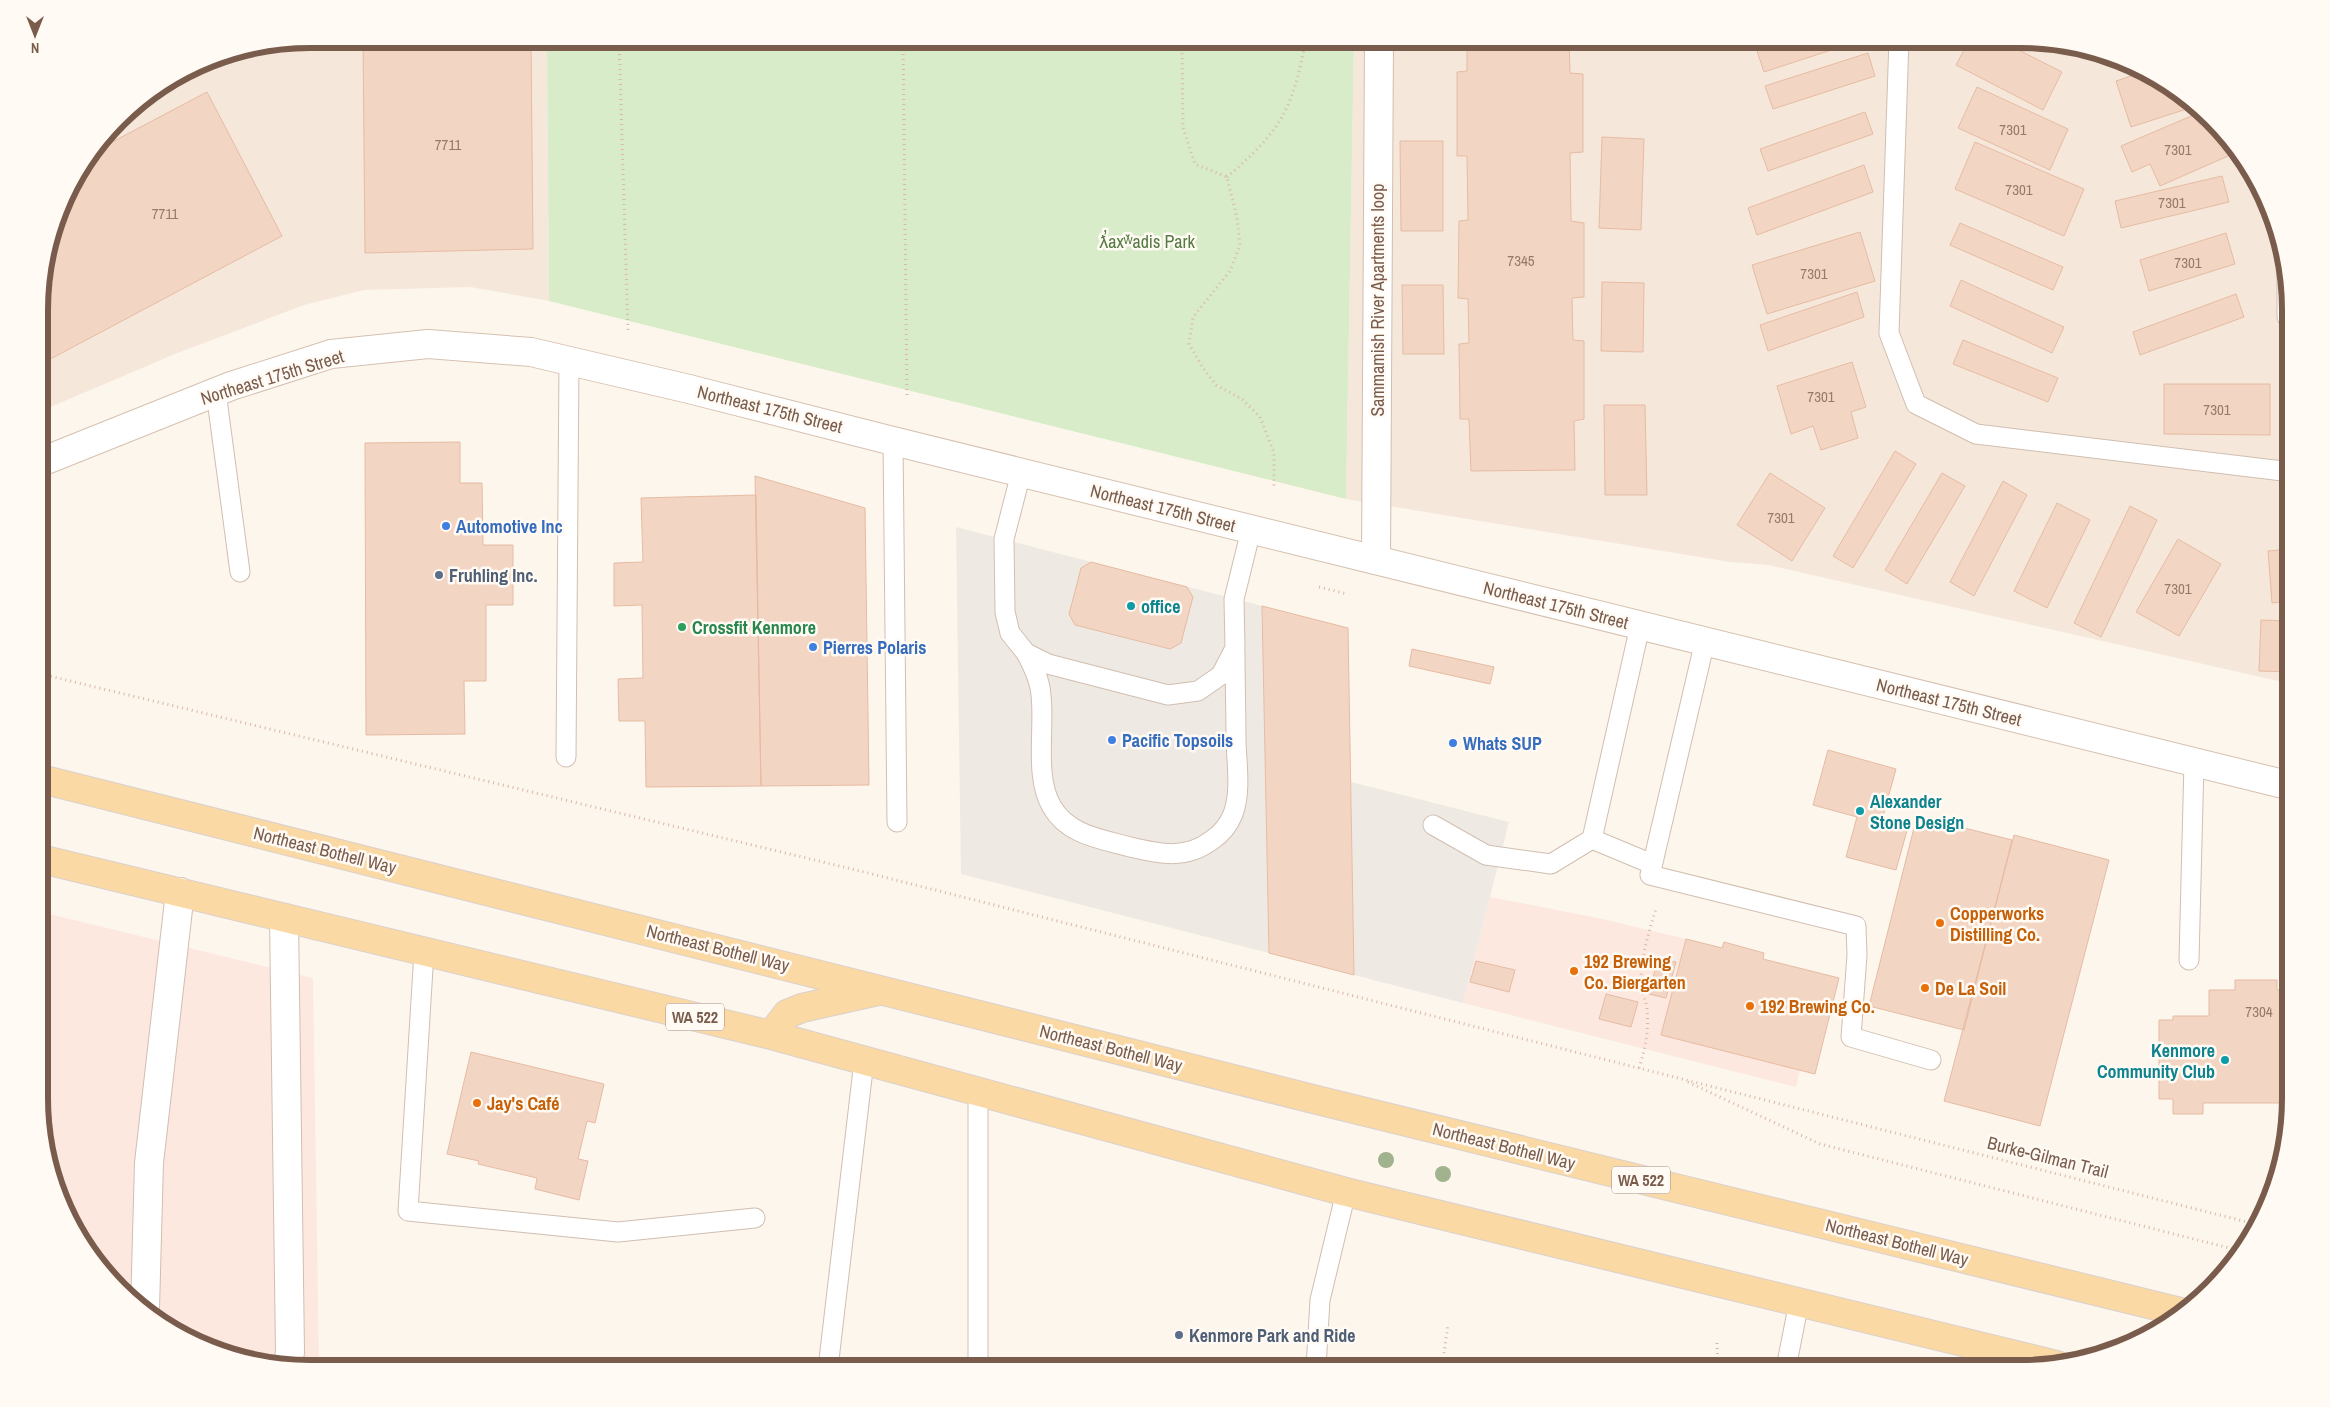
<svg xmlns="http://www.w3.org/2000/svg" width="2330" height="1407" viewBox="0 0 2330 1407" font-family="'Archivo Narrow',sans-serif">
<rect width="100%" height="100%" fill="#fdf6ec"/>
<path fill="#f5e8da" d="M310 39H547L549 301 470 287 364 290 304 305 175 354 41 411V275L67 190 131 106 206 59Z
M1354 39H2020L2091 48 2156 75 2212 118 2246 159 2277 223 2291 292V684L1768 565 1730 562 1346 499Z"/>
<path fill="#fde8e0" d="M1490 897 1603 919 1686 939 1661 1035 1800 1070 1796 1087 1463 1003Z
M41 912 313 978 319 1364 291 1366 239 1359 174 1332 118 1289 84 1248 53 1185 41 1132Z"/>
<path fill="#efe9e4" d="M956 527 1262 606 1269 953 961 874Z
M1351 782 1509 822 1463 1003 1354 975Z"/>
<path fill="#d8ecc9" d="M547 39H1354L1346 499 549 301Z"/>
<path fill="#f3d5c3" stroke="#e6bba3" d="M363 39H531L533 249 365 253Z
M1467 39H1569L1570 73 1583 74V152L1570 153 1571 221 1584 223V297L1572 298 1573 340 1584 341V419L1574 421 1575 470 1471 471 1469 419H1460L1459 344 1469 343 1468 299 1458 298 1459 221 1468 220 1467 156H1457V72L1467 71Z
M1753 39H1865L1764 72Z
M1970 39H1997L2062 72 2043 110 1956 65Z
M1868 53 1875 76 1773 109 1765 86Z
M2146 71 2156 75 2196 106 2131 127 2116 81Z
M1977 87 2068 129 2050 170 1958 128Z
M207 92 282 236 41 364V275L67 190 97 150Z
M2203 111 2212 118 2229 139 2235 153 2160 186 2150 164 2132 172 2121 146Z
M1865 112 1873 134 1768 171 1760 149Z
M1602 137 1644 139 1641 230 1599 228Z
M1400 141H1443V231H1401Z
M1975 142 2084 189 2064 236 1955 189Z
M1864 165 1873 192 1757 235 1748 208Z
M2222 176 2229 202 2121 228 2115 201Z
M1960 223 2063 267 2053 290 1950 245Z
M1860 232 1875 281 1767 314 1752 265Z
M2226 233 2235 264 2149 291 2140 260Z
M1961 280 2064 327 2052 353 1950 306Z
M1602 282 1644 283 1643 352 1601 351Z
M1402 285H1443L1444 354H1403Z
M1857 292 1864 317 1768 351 1760 325Z
M2236 294 2244 317 2140 355 2133 332Z
M1963 340 2058 378 2048 402 1953 364Z
M1852 362 1866 407 1851 412 1858 438 1821 450 1813 426 1791 434 1777 386Z
M2164 384H2270V435L2164 434Z
M1604 405H1645L1647 495H1605Z
M460 442V483H482L483 545H513V605H486V681H464L465 734 366 735 365 443Z
M1895 451 1916 464 1853 568 1833 556Z
M1770 473 1825 508 1792 561 1737 525Z
M1942 473 1965 486 1907 584 1885 570Z
M755 476 865 508 869 785 761 786Z
M2003 481 2027 495 1974 596 1950 582Z
M756 495 761 786 646 787 645 721H619L618 679 643 678 642 605 614 606V563L643 562 641 498Z
M2057 503 2090 520 2047 608 2014 591Z
M2130 506 2157 520 2101 637 2074 623Z
M2178 539 2221 564 2179 636 2136 612Z
M2291 549V601L2272 603 2268 551Z
M1091 562 1187 587 1193 597 1181 643 1170 649 1075 625 1069 614 1077 584 1081 568Z
M1262 606 1348 628 1354 975 1269 953Z
M2261 620 2291 621V672L2259 671Z
M1412 649 1494 667 1490 684 1409 666Z
M1828 750 1896 769 1882 820 1908 827 1896 870 1846 857 1857 817 1813 805Z
M1917 816 2012 840 1964 1030 1869 1006Z
M2014 835 2109 860 2040 1126 1944 1101Z
M1686 939 1722 948 1724 942 1764 953 1763 959 1839 978 1815 1074 1661 1035Z
M1658 958 1676 962 1666 998 1649 994Z
M1476 961 1515 970 1509 992 1470 982Z
M2235 980H2277V990H2291V1103H2203V1114H2173V1099H2159V1020H2173V1016H2209V990H2235Z
M1606 994 1638 1002 1631 1027 1599 1019Z
M471 1052 604 1084 595 1123 587 1121 578 1159 588 1161 579 1200 535 1189 537 1178 478 1164 479 1161 447 1154Z
M954 1362V1368H850V1363Z"/>
<g fill="none" stroke-linecap="round" stroke-linejoin="round">
<defs>
<path id="lane" d="M1899 39 1889 333 1916 404 1976 434 2291 472
M2287 274V317L2291 322
M216 392 240 572
M893 441 897 822
M1021 473 1004 539 1005 612 1010 633 1026 653 1048 664 1168 695 1198 691 1221 675 1235 648 1234 599 1251 530
M1640 626 1592 839 1652 864
M1705 641 1650 875 1856 926 1857 955 1851 1037 1931 1060
M1026 653C1033 666 1040 680 1041 695 1045 729 1034 777 1052 807 1068 835 1101 839 1130 847 1160 854 1186 860 1212 840 1221 834 1229 824 1233 814 1241 793 1237 765 1236 742 1236 712 1235 682 1235 652
M566 757 569 361
M1433 825 1486 855 1551 864 1592 839
M424 952 408 1211 618 1232 755 1218
M2189 960 2194 762
M978 1092V1368
M828 1368 864 1061
M1316 1368 1320 1300 1346 1192
M1786 1368 1799 1302"/>
<path id="street" d="M1376 560 1379 39
M284 918 290 1352 288 1365
M145 1309 149 1163 180 892"/>
<path id="secondary" d="M41 462 231 386 331 354 428 344 531 352 689 389 885 439 2291 786"/>
<path id="primary" d="M41 779 1325 1102 2181 1312
M41 859 771 1035 1346 1192 2057 1365
M771 1035 787 1014 802 1008 878 991"/>
</defs>
<use href="#lane" stroke="#d1beb0" stroke-width="21"/>
<use href="#street" stroke="#d1beb0" stroke-width="30"/>
<use href="#secondary" stroke="#d6c0b0" stroke-width="30"/>
<use href="#primary" stroke="#dad1cd" stroke-width="30"/>
<path stroke="#d9b8a5" stroke-width="3" stroke-dasharray="1 4" stroke-linecap="butt" d="M619 39 628 331
M903 39 907 399
M966 39 996 41 1012 39
M1180 39 1182 41 1183 127 1195 164 1227 177 1237 218 1240 245 1230 271 1193 317 1189 344 1203 368 1216 385 1242 399 1260 417 1274 453V488
M1227 177C1248 159 1271 138 1284 113 1296 90 1301 64 1306 39
M1319 587 1347 594
M41 674 852 869 2259 1225
M1639 1068C1646 1047 1650 1026 1646 1003 1644 996 1640 988 1641 981 1641 955 1649 933 1656 908
M1688 1082 1820 1144 2241 1251
M1717 1343 1718 1368
M1442 1368 1448 1324"/>
<use href="#lane" stroke="#fff" stroke-width="19"/>
<use href="#street" stroke="#fff" stroke-width="28"/>
<use href="#secondary" stroke="#fff" stroke-width="28"/>
<use href="#primary" stroke="#fbd9a5" stroke-width="28"/>
</g>
<g fill="#a0b28e">
<circle cx="1386" cy="1160" r="8"/>
<circle cx="1443" cy="1174" r="8"/>
</g>
<g fill="#3f7fe0" stroke="#fffaf3" stroke-width="2">
<circle cx="446" cy="526" r="5"/>
<circle cx="813" cy="647" r="5"/>
<circle cx="1112" cy="740" r="5"/>
<circle cx="1453" cy="743" r="5"/>
</g>
<g fill="#5c6f8a" stroke="#fffaf3" stroke-width="2">
<circle cx="439" cy="575" r="5"/>
<circle cx="1179" cy="1335" r="5"/>
</g>
<g fill="#0f9aa8" stroke="#fffaf3" stroke-width="2">
<circle cx="1131" cy="606" r="5"/>
<circle cx="1860" cy="811" r="5"/>
<circle cx="2225" cy="1060" r="5"/>
</g>
<circle fill="#2e9e5b" stroke="#fffaf3" stroke-width="2" cx="682" cy="627" r="5"/>
<g fill="#e8710a" stroke="#fffaf3" stroke-width="2">
<circle cx="1940" cy="923" r="5"/>
<circle cx="1574" cy="971" r="5"/>
<circle cx="1925" cy="988" r="5"/>
<circle cx="1750" cy="1006" r="5"/>
<circle cx="477" cy="1103" r="5"/>
</g>
<g text-anchor="middle" dominant-baseline="central" stroke-width="5" stroke-linejoin="round" paint-order="stroke">
<g font-size="15" fill="#987a6a">
<text x="2013" y="129">7301</text>
<text x="448" y="144">7711</text>
<text x="2178" y="149">7301</text>
<text x="2019" y="189">7301</text>
<text x="2172" y="202">7301</text>
<text x="165" y="213">7711</text>
<text x="1521" y="260">7345</text>
<text x="2188" y="262">7301</text>
<text x="1814" y="273">7301</text>
<text x="1821" y="396">7301</text>
<text x="2217" y="409">7301</text>
<text x="1781" y="517">7301</text>
<text x="2178" y="588">7301</text>
<text x="2259" y="1011">7304</text>
</g>
<g fill="#fffaf3" stroke="#a28b7f" stroke-width="1">
<rect x="666" y="1003.5" width="58" height="27" rx="4"/>
<rect x="1612" y="1166.5" width="58" height="27" rx="4"/>
</g>
<g font-size="16" font-weight="bold" fill="#7a5c4d">
<text x="695" y="1017">WA 522</text>
<text x="1641" y="1180">WA 522</text>
</g>
<g font-size="18" fill="#537a41" stroke="#fffaf3">
<text x="1147" y="241">ƛ̕ax̌ʷadis Park</text>
</g>
<g font-size="18" fill="#7a5c4d" stroke="#fffaf3">
<text transform="translate(1377 300) rotate(-90)">Sammamish River Apartments loop</text>
<text transform="translate(272 377) rotate(-17)">Northeast 175th Street</text>
<text transform="translate(770 409) rotate(14)">Northeast 175th Street</text>
<text transform="translate(1163 508) rotate(14)">Northeast 175th Street</text>
<text transform="translate(1556 605) rotate(14)">Northeast 175th Street</text>
<text transform="translate(1949 702) rotate(14)">Northeast 175th Street</text>
<text transform="translate(325 850) rotate(14)">Northeast Bothell Way</text>
<text transform="translate(718 948) rotate(14)">Northeast Bothell Way</text>
<text transform="translate(1111 1048) rotate(14)">Northeast Bothell Way</text>
<text transform="translate(1504 1146) rotate(14)">Northeast Bothell Way</text>
<text transform="translate(2048 1157) rotate(14)">Burke-Gilman Trail</text>
<text transform="translate(1897 1242) rotate(14)">Northeast Bothell Way</text>
</g>
<g font-size="18" font-weight="bold" fill="#366cbe" stroke="#fffaf3" text-anchor="start">
<text x="456" y="526">Automotive Inc</text>
<text x="823" y="647">Pierres Polaris</text>
<text x="1122" y="740">Pacific Topsoils</text>
<text x="1463" y="743">Whats SUP</text>
</g>
<g font-size="18" font-weight="bold" fill="#4e5e75" stroke="#fffaf3" text-anchor="start">
<text x="449" y="575">Fruhling Inc.</text>
<text x="1189" y="1335">Kenmore Park and Ride</text>
</g>
<g font-size="18" font-weight="bold" fill="#0d838f" stroke="#fffaf3" text-anchor="start">
<text x="1141" y="606">office</text>
<text x="1870" y="801">Alexander<tspan x="1870" dy="21">Stone Design</tspan></text>
<text x="2215" y="1050" text-anchor="end">Kenmore<tspan x="2215" dy="21">Community Club</tspan></text>
</g>
<g font-size="18" font-weight="bold" fill="#27864d" stroke="#fffaf3" text-anchor="start">
<text x="692" y="627">Crossfit Kenmore</text>
</g>
<g font-size="18" font-weight="bold" fill="#c56008" stroke="#fffaf3" text-anchor="start">
<text x="1950" y="913">Copperworks<tspan x="1950" dy="21">Distilling Co.</tspan></text>
<text x="1584" y="961">192 Brewing<tspan x="1584" dy="21">Co. Biergarten</tspan></text>
<text x="1935" y="988">De La Soil</text>
<text x="1760" y="1006">192 Brewing Co.</text>
<text x="487" y="1103">Jay's Café</text>
</g>
</g>
<path d="M0 0H2330V1407H0ZM310 48H2020A262 262 0 0 1 2282 310V1098A262 262 0 0 1 2020 1360H310A262 262 0 0 1 48 1098V310A262 262 0 0 1 310 48Z" fill="#fffaf3" fill-rule="evenodd"/>
<path fill="none" stroke="#7a5c4d" stroke-width="6" d="M310 48H2020A262 262 0 0 1 2282 310V1098A262 262 0 0 1 2020 1360H310A262 262 0 0 1 48 1098V310A262 262 0 0 1 310 48Z"/>
<g transform="translate(35 35) rotate(180)" stroke="#fffaf3" stroke-width="4" paint-order="stroke">
<path d="M0-4L9 19L0 12L-9 19Z" fill="#7a5c4d"/>
<text y="-8" font-size="14" font-weight="bold" text-anchor="middle" fill="#7a5c4d">N</text>
</g>
</svg>
